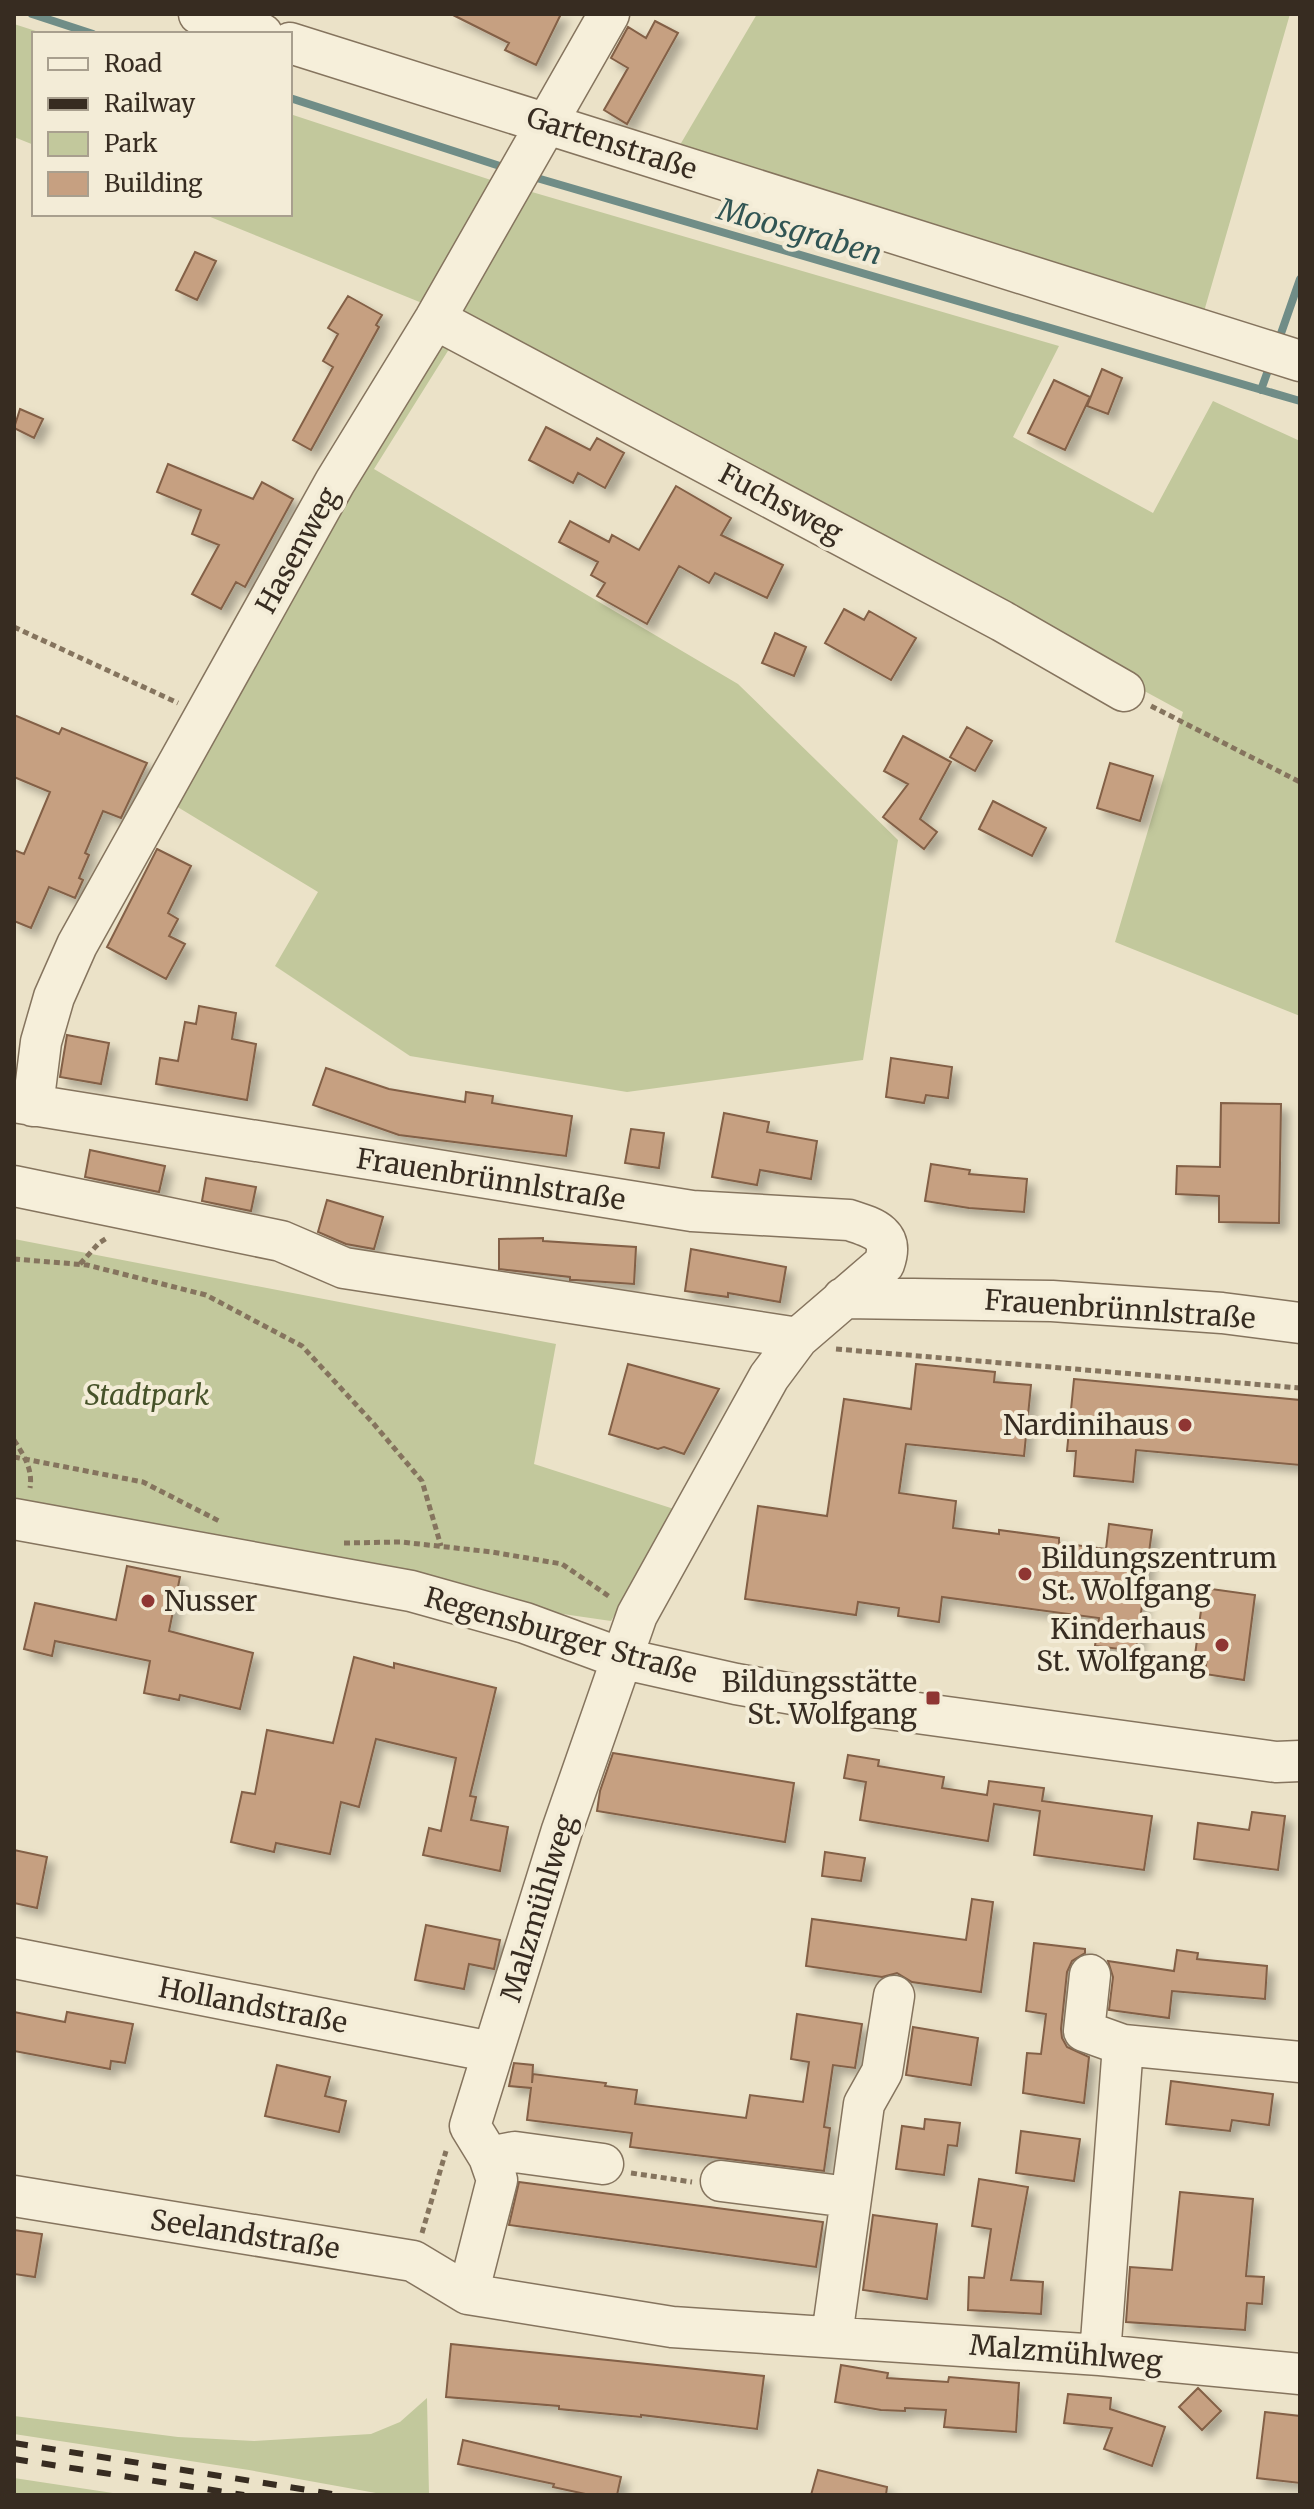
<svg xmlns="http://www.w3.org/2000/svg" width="1314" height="2509" viewBox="0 0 1314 2509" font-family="Merriweather,serif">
<defs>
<filter id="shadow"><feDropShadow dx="7" dy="7" stdDeviation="4" flood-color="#0004"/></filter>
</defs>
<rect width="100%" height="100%" fill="#ebe2c8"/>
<path fill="#c2c89c" d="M757 14H1290L1203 315 677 150Z
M14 24 45 34H34V145L14 137Z
M290 114 494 181 1059 346 1013 437 1153 513 1213 401 1300 441V1016L1115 942 1183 712 466 322 374 469 738 684 898 840 863 1060 627 1092 410 1056 275 966 318 892 171 803 333 511 454 316 203 214H290Z
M14 1239 556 1344 534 1464 677 1510 611 1621 556 1613 479 1590 14 1501Z
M427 2398 429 2495H387L249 2470 14 2434V2416L178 2437 254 2441 371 2434 400 2422Z
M14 2478 126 2495H14Z"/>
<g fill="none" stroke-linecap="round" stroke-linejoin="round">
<path stroke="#708d87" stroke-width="8" d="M32 14 93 34
M290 98 506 168
M530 176 1300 401
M1278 342 1300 279
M1261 390 1271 362"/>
</g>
<path fill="#c6a081" stroke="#836046" stroke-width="2" filter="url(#shadow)" d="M451 14H561L536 65 505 50 509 43Z
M655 21 678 33 627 124 604 110 628 68 611 58 628 27 646 38Z
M195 252 216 261 197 300 176 290Z
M348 296 382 315 376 325 379 327 311 450 293 440 333 367 323 361 338 334 328 328Z
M1102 369 1122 378 1108 414 1087 406Z
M1054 380 1090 397 1065 450 1028 433Z
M20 409 43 419 34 438 14 428Z
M546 427 590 450 597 438 624 453 605 488 578 473 573 483 529 460Z
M168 464 253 499 262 482 293 499 245 587 236 582 221 609 192 594 219 545 192 534 201 510 157 492Z
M676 486 731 518 721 535 783 565 767 598 715 573 709 583 679 566 647 624 597 596 605 583 591 575 598 562 559 542 570 521 609 542 612 535 639 550Z
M844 609 864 620 869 611 916 638 891 680 825 643Z
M775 633 806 647 794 676 762 663Z
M14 715 59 734 62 728 147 763 121 818 103 811 85 853 89 855 79 878 83 880 75 898 49 887 31 928 14 921V850L24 854 50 792 14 777Z
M967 727 992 741 975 771 950 757Z
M903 736 951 762 920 819 937 832 924 849 883 817 908 784 884 771Z
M1110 763 1153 776 1140 821 1097 808Z
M993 801 1046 828 1032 856 979 829Z
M157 849 191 866 168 913 178 919 169 936 185 944 166 979 107 947Z
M199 1006 236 1013 232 1039 256 1044 247 1100 156 1084 160 1058 178 1061 185 1022 196 1024Z
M67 1035 109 1043 101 1084 60 1077Z
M891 1058 952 1067 948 1098 926 1095 924 1103 886 1097Z
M326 1068 389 1089 465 1102 466 1092 493 1096 492 1103 572 1116 566 1156 399 1135 313 1105Z
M1221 1103 1281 1104 1279 1223 1219 1222V1196L1176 1194 1177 1166 1220 1167Z
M724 1113 769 1122 767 1132 817 1141 811 1179 760 1170 757 1185 712 1177Z
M631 1129 664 1133 659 1168 625 1163Z
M90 1150 165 1166 159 1192 85 1177Z
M931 1164 970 1170 969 1174 1027 1179 1024 1212 969 1208 925 1201Z
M206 1178 256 1187 251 1211 202 1201Z
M327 1200 383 1217 374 1249 346 1244 318 1232Z
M543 1238V1241L636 1247 634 1284 576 1280H570V1277L499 1269V1239Z
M691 1249 786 1267 780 1302 728 1293V1297L685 1291Z
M628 1364 719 1389 684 1454 664 1447 658 1449 609 1434Z
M916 1364 995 1372 994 1382 1031 1385 1024 1456 906 1444 899 1493 956 1501 953 1528 999 1534V1530L1059 1538V1543L1106 1549 1109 1524 1152 1530 1136 1651 1095 1646 1099 1618 942 1597 939 1622 898 1616 899 1608 858 1602 856 1615 745 1599 758 1506 827 1516 844 1399 911 1409Z
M1074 1379 1300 1400V1465L1136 1450 1133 1482 1074 1476 1076 1451H1067Z
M127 1566 180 1577 169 1631 253 1653 240 1709 180 1695 179 1700 144 1693 150 1661 55 1641 52 1656 24 1649 35 1603 116 1620Z
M1204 1588 1255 1595 1244 1680 1205 1674 1207 1657 1195 1655Z
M354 1657 394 1668V1663L496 1688 470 1796 476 1797 471 1820 508 1827 500 1871 423 1855 429 1828 441 1831 456 1758 376 1739 359 1807 341 1802 330 1854 276 1843 274 1852 231 1842 242 1792 255 1794 267 1730 333 1743Z
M613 1753 794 1783 785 1842 597 1811 600 1791Z
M848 1755 879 1760 878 1766 944 1777 942 1788 987 1795 989 1781 1044 1788 1042 1801 1152 1816 1144 1870 1034 1855 1040 1811 994 1804 988 1841 860 1820 866 1782 844 1778Z
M1252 1812 1285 1816 1278 1870 1194 1859 1198 1823 1249 1830Z
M14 1850 47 1857 37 1908 14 1903Z
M825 1852 865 1858 861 1881 822 1876Z
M972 1899 993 1902 981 1992 912 1982 897 1973 882 1977 806 1966 812 1919 966 1940Z
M426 1925 500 1940 494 1969 469 1964 464 1989 415 1980Z
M1034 1943 1085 1949V1953L1072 1961 1067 1972 1061 2029 1062 2038 1067 2047 1089 2057 1084 2103 1023 2093 1027 2053 1041 2054 1046 2014 1026 2011Z
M1177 1950 1198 1953 1197 1959 1267 1966 1265 1999 1172 1991 1169 2018 1109 2010 1113 1977 1108 1961 1174 1971Z
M14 2012 65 2022 67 2012 133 2024 125 2063 111 2061 110 2069 14 2051Z
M797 2014 862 2024 855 2068 833 2065 824 2127 830 2128 824 2171 630 2147 632 2133 527 2120 531 2088 509 2086 514 2063 533 2065 532 2083 533 2074 606 2083 605 2086 637 2090 635 2104 746 2118 750 2095 803 2102 809 2062 791 2059Z
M913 2027 978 2038 971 2085 906 2075Z
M277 2065 330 2077 325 2096 346 2101 339 2132 265 2116Z
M1171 2081 1273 2094 1269 2125 1232 2120 1230 2131 1166 2124Z
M925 2119 960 2123 957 2146 948 2145 944 2175 896 2169 902 2126 924 2129Z
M1021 2131 1080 2139 1074 2181 1016 2173Z
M979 2179 1028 2187 1011 2280 1043 2282 1041 2314 968 2310 969 2277 984 2278 991 2229 972 2226Z
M519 2182 823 2222 816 2267 509 2225Z
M1180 2192 1253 2199 1246 2276 1264 2277 1262 2304 1247 2303 1245 2330 1126 2322 1130 2267 1172 2270Z
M873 2215 937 2224 927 2299 863 2290Z
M14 2230 42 2234 35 2277 14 2274Z
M451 2344 764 2376 757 2429 641 2415V2417L559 2409V2406L446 2397Z
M841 2365 888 2373 887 2378 948 2382 949 2377 1019 2383 1016 2432 944 2427 946 2410 905 2408V2411L881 2410 835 2402Z
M1198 2388 1221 2411 1202 2430 1179 2407Z
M1068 2394 1111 2398 1110 2409 1165 2427 1152 2466 1104 2449 1112 2428 1064 2423Z
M1265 2412 1300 2416V2483L1257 2478Z
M463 2440 621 2477 617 2495H590L553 2487 554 2484 458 2464Z
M818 2470 887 2487 886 2495H811Z"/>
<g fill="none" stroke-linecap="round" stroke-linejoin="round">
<defs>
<path id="minor" d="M199 14 262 34
M290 43 1300 361
M435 319 1002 621 1124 691
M14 1102 692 1211 849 1220C874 1228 895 1234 884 1264L798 1338 769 1377 637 1615 562 1830 470 2126 489 2157 497 2180 468 2294 672 2327 1100 2355 1300 2374
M33 1106 41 1042 54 997 77 945 335 482 435 319 609 14
M14 1186 281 1241 344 1268 798 1338
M843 1298 1052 1301 1222 1313 1300 1323
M14 1519 411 1591 525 1623 620 1658 736 1684 844 1703 1276 1762 1300 1761
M14 1958 492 2052
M1090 1975 1084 2031 1123 2045
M489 2157 515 2152 603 2164
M721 2181 849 2197
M14 2196 413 2261 468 2294
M832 2336 864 2104 882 2072 894 1996
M1100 2355 1123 2045 1300 2062"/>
</defs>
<use href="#minor" stroke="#85745e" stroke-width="43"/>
<path stroke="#85745e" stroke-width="5" stroke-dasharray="6 4" stroke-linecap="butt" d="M14 627 178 703
M1151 706 1300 782
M14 1259 87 1265 206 1295 302 1346 373 1423 422 1481 441 1546
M80 1264 99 1243 107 1238
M836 1349 1300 1388
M14 1440C24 1456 33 1469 30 1488
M14 1457 143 1482 221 1522
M344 1543 401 1542 492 1552 562 1564 610 1597
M631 2173 692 2182
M422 2233 446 2151"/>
<use href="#minor" stroke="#f6efda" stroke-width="40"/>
<path stroke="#372c21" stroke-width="6" stroke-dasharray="14 14" stroke-linecap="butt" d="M14 2443 339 2495
M14 2459 244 2495"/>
</g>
<g fill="#8f3633" stroke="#f3ecd7" stroke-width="3">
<circle cx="1185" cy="1425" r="8"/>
<circle cx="1025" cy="1574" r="8"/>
<circle cx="148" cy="1601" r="8"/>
<circle cx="1222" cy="1645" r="8"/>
<rect x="925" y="1690" width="16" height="16" rx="4"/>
</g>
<g text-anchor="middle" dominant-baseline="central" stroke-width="8" stroke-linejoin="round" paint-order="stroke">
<g font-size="28" fill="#372c21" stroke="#f3ecd7">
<text transform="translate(612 143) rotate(18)">Gartenstraße</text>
<text transform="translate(781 503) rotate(28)">Fuchsweg</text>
<text transform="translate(297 550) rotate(-61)">Hasenweg</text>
<text transform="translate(491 1179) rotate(9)">Frauenbrünnlstraße</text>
<text transform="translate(1120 1309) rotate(4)">Frauenbrünnlstraße</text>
<text transform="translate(561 1635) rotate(16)">Regensburger Straße</text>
<text transform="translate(538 1908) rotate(-73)">Malzmühlweg</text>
<text transform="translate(253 2005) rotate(11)">Hollandstraße</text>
<text transform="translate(245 2234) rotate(9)">Seelandstraße</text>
<text transform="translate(1066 2353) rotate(5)">Malzmühlweg</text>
</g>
<g font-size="28" font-style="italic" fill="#465229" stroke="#f3ecd7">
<text x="147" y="1395">Stadtpark</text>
</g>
<g font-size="28" fill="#372c21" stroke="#f3ecd7" text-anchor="end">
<text x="1169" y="1425">Nardinihaus</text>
<text x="1041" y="1558" text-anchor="start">Bildungszentrum<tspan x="1041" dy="32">St. Wolfgang</tspan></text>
<text x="164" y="1601" text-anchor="start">Nusser</text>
<text x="1206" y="1629">Kinderhaus<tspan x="1206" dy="32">St. Wolfgang</tspan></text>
<text x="917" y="1682">Bildungsstätte<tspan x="917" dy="32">St. Wolfgang</tspan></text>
</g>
<g font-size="30" font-style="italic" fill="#315554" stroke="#f3ecd7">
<text transform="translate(800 231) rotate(16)">Moosgraben</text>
</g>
</g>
<rect width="1314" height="2509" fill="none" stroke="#372c21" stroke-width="32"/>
<rect x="32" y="32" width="260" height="184" fill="#f3ecd7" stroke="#a89f8e" stroke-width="2"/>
<rect x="48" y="58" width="40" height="12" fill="#f6efda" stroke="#a89f8e" stroke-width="2"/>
<text x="104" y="72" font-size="24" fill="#372c21">Road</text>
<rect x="48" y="98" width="40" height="12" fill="#372c21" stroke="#a89f8e" stroke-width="2"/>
<text x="104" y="112" font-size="24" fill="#372c21">Railway</text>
<rect x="48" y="132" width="40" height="24" fill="#c2c89c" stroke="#a89f8e" stroke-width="2"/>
<text x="104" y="152" font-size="24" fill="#372c21">Park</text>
<rect x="48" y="172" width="40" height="24" fill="#c6a081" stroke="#a89f8e" stroke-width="2"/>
<text x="104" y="192" font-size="24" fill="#372c21">Building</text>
</svg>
